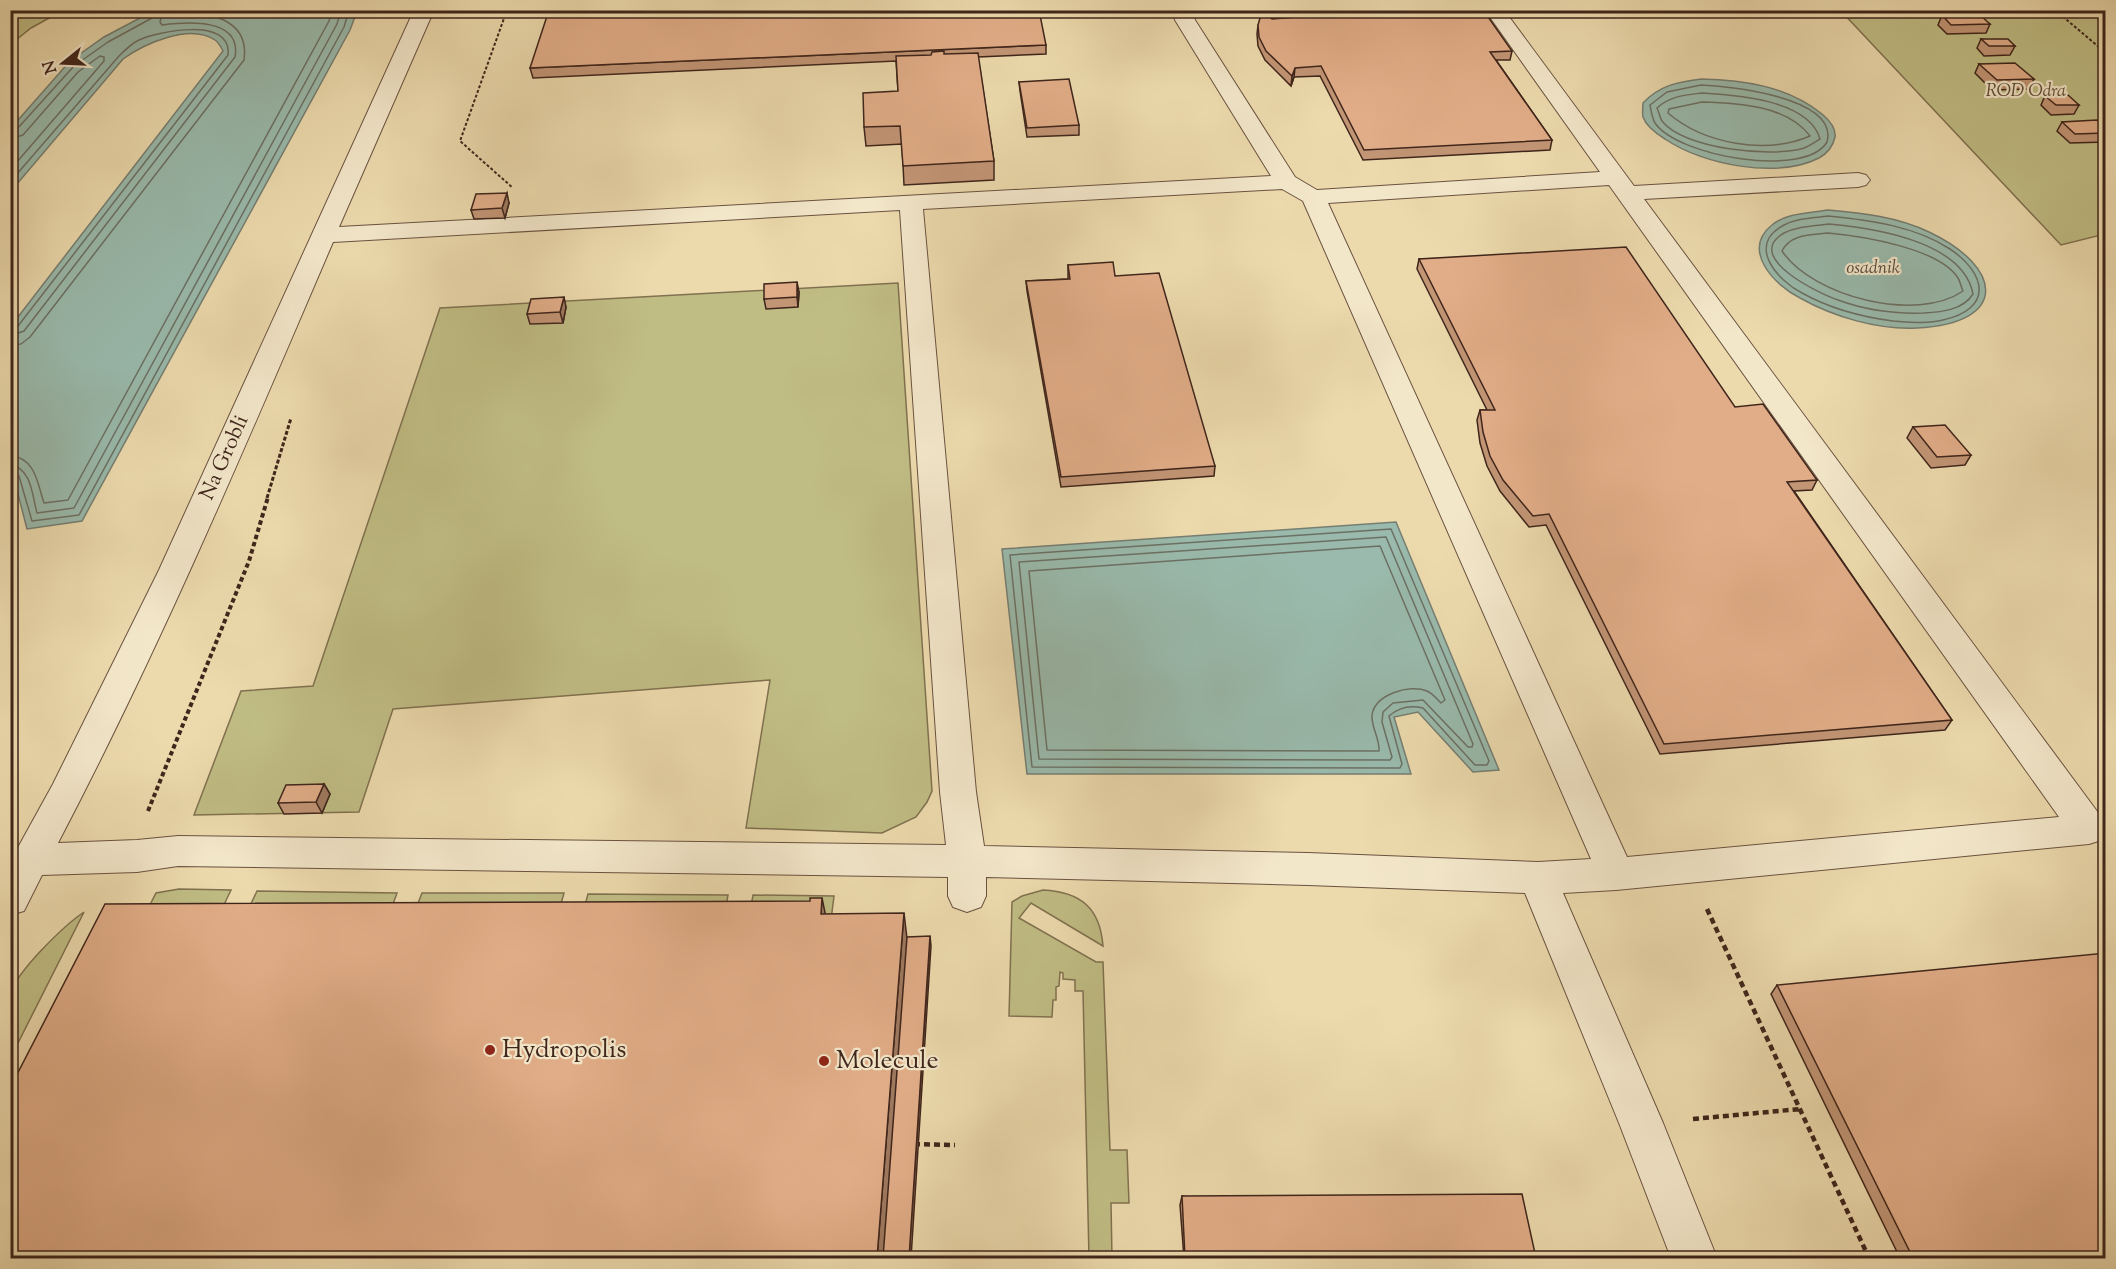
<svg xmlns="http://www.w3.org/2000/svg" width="2116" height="1269" viewBox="0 0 2116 1269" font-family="'Sorts Mill Goudy',serif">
<rect width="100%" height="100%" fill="#ecdaad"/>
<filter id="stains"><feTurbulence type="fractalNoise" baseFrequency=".00333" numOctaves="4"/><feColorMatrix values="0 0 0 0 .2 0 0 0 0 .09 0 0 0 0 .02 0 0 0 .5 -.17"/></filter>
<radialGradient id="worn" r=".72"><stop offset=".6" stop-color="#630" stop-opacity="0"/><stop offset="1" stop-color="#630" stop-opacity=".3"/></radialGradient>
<path fill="#c0bd84" stroke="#807150" stroke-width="1.5" d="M11 10H62V11L31 28 11 44Z
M1841 11H2105V234L2061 245Z
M898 283 932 791 927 802 916 817 882 833 746 828 770 680 393 709 359 812 194 815 241 691 313 686 440 308Z
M179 889 231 890 208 938H133L156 893Z
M1043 890C1081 892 1100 908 1103 946L1031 903 1019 918 1096 962H1103L1110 1150H1127L1129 1203H1111L1112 1258H1089L1083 991H1075V980L1063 979V973L1060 972 1059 986 1056 987V1000H1053L1052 1017 1009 1016 1012 902 1022 896Z
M257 891 397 893 381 937 235 938Z
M422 893H564L552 936 405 937Z
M588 894 728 895 721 936 577 935Z
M753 895 834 896 829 936H746Z
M84 912 11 1057C10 1037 8 1015 10 996 14 973 65 925 84 912Z"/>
<path fill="#99baac" stroke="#757e72" stroke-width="1.5" d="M155 10H354L356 14 350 30 82 521 27 529 11 467V326L223 51C221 47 218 42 215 40 189 23 144 44 123 59L11 191V128L70 61 104 37Z
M1701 79C1744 80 1787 86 1822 114 1828 119 1836 128 1835 137 1833 146 1828 153 1819 158 1777 179 1703 165 1665 139 1657 134 1646 126 1643 117 1642 113 1643 107 1643 103 1660 85 1678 82 1701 79Z
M1828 210C1863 213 1898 217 1929 232 2003 267 2010 323 1917 328 1878 330 1834 317 1800 298 1774 285 1741 250 1772 225 1786 213 1810 213 1828 210Z
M1396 522 1499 770 1473 772 1418 712 1394 717 1411 774H1027L1002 549Z"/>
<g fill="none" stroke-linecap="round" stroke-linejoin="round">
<path stroke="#6c7064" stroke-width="1.5" d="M1701 85C1728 86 1839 97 1827 142 1805 179 1677 156 1655 123 1652 118 1651 110 1650 105L1667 92Z
M1702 93C1737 95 1809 100 1820 139 1815 142 1809 146 1804 148 1773 158 1683 149 1662 121 1660 118 1659 112 1657 108 1670 96 1685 95 1702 93Z
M1702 102C1737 103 1787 105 1810 136 1766 155 1704 144 1668 113L1669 109Z
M10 131 17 129 74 66 108 42 152 18 155 10
M10 139 23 135 78 72 100 56 104 57V61L10 170
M10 182 119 56C124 51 130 45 137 41 156 31 233 16 228 55L18 326 10 329
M1828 216C1869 220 1915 226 1950 249 1987 274 1993 309 1943 320 1927 324 1909 322 1893 321 1862 317 1829 308 1802 293 1777 280 1746 245 1784 225 1797 218 1813 218 1828 216Z
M1829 224C1873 228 1963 241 1973 294 1963 310 1942 312 1924 313 1894 314 1865 310 1838 300 1820 294 1742 257 1784 233 1798 226 1814 226 1829 224Z
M1828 233C1861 236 1939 248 1958 278 1960 281 1961 287 1963 291 1917 323 1813 297 1782 251 1790 234 1811 235 1828 233Z
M10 336 24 331 235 57C242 17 186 22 162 25L160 22 163 10
M10 345 21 344 30 337 244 60C250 18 207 11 174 13L172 10
M10 455C36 459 37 482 44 503L68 500 329 21 332 10
M10 464C32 469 32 495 37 513L74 508 337 24 341 10
M10 471 19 476 32 521 79 515 344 27 349 10
M1391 529 1489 761 1487 765H1475L1423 708C1411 705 1399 707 1389 716L1402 764 1400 768 1032 767 1010 555Z
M1386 537 1473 744 1472 747H1468L1423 700 1393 703 1383 712 1382 722 1392 757 1390 760 1039 759 1019 562Z
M1380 546 1445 700 1441 703C1437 699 1432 693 1427 691 1410 684 1375 694 1372 715 1371 727 1380 739 1379 751L1047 750 1029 571Z"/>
<defs>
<path id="minor" d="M414 10H434L339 227 1271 176 1175 20 1172 10H1192L1195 20 1295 177 1317 190 1600 172 1485 10H1504L1634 186 1858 173 1866 175 1870 180 1866 185 1858 187 1644 199 2102 818C2106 826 2106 832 2102 840L2089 844 1616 890 1563 893 1663 1123 1717 1258H1671L1619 1123 1525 893 1308 885 986 877V896L981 907 967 912 953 907 948 896V877L178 866 137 872 42 875 24 911 10 915V862L53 784 159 570ZM1609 185 2059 817 1627 857 1328 203ZM1282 189 1303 201 1591 859 1538 862 1308 853 984 846 976 792 923 209ZM900 210 940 792 946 845 178 836 137 840 58 843C160 648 246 445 333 242Z"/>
</defs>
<use href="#minor" stroke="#6a5240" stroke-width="2"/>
<path stroke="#3f251b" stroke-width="2" stroke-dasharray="3 2" stroke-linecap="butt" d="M507 10 460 141 513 188
M2055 10 2106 53"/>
<path stroke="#3f251b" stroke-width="3" stroke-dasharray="4 2" stroke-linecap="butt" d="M267 498 291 418"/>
<path stroke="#3f251b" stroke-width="4" stroke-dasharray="4.5 3" stroke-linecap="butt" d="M148 811 249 561 268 497"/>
<path stroke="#3f251b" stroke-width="4.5" stroke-dasharray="6 4" stroke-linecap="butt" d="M1707 909 1869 1258
M1693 1119 1800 1109
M914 1144 955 1145"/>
<use href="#minor" fill="#f3e7ca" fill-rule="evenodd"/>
</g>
<path fill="#c29575" stroke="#3f251b" stroke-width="1.5" d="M1288 10H1462L1465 15 1512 51 1510 60H1496L1552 140 1550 150 1363 160 1320 76 1294 77 1291 86 1265 60 1258 46 1257 34 1258 25 1272 19 1291 18Z
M1942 15 1990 24 1986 33 1947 34 1938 25Z
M1981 39 2015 46 2010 55 1984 56 1977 48Z
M1046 45V54L978 57 994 161V180L904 185 902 144 866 146 864 127 898 91 896 61 533 78 530 68Z
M1979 64 2034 79 2029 89 1992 90 1975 73Z
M1019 82 1079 125V135L1027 137 1020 91Z
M2045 96 2079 105 2074 114 2051 115 2041 105Z
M2062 122 2106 128V142L2070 143 2057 131Z
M509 203 505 218 474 219 471 210Z
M1419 259 1735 407 1817 480 1812 490 1794 491 1952 720 1945 730 1660 754 1546 525 1529 527 1500 491 1487 466 1480 443 1477 420 1480 410H1487L1417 269Z
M1068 265 1115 276 1215 466 1214 476 1061 487 1027 291 1026 281 1068 279Z
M799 292 798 307 766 309 764 299Z
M566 307 563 323 530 324 527 314Z
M1913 427 1971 455 1965 465 1931 468 1907 438Z
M324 784 330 794 322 813 284 814 278 803Z
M1777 985 2106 1258H1900L1771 994Z
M1182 1196 1536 1258H1184L1180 1205Z"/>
<path fill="#9e795f" stroke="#3f251b" stroke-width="1.5" d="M1295 68 1294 77 1291 86 1292 76Z
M507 193 509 203 505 218 502 208Z
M797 282 799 292 798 307 797 297Z
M564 297 566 307 563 323 560 312Z
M324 784 330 794 322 813 316 802Z
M822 898 829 932 821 914Z
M904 913 908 947 886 1258H877Z
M930 936 931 946 911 1258H909Z"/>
<path fill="#e1ad88" stroke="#3f251b" stroke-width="1.5" d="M549 10H1039L1046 45 530 68Z
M1293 10H1462L1465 15 1486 14 1512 51 1490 52 1552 140 1364 150 1321 66 1295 68 1292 76 1266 51 1259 37 1258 25 1262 11 1272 19 1297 17Z
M1942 15H1980L1990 24 1951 25Z
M1981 39H2008L2015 46H1989Z
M944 51V54L978 53 994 161 903 166 900 126 864 127 863 93 898 91 896 56 931 55 932 52Z
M2015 63 2034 79 1997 80 1979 64Z
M1069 79 1079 125 1027 128 1019 82Z
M2068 95 2079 105H2056L2045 96Z
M2097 120 2106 128V133L2075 134 2062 122Z
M507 193 502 208 471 210 476 194Z
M1626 247 1735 407 1763 404 1817 480 1787 482 1952 720 1664 744 1549 514 1533 516 1503 480 1490 456 1483 432 1480 410H1495L1419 259Z
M1113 262 1115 276 1159 273 1215 466 1061 477 1026 281 1070 279 1068 265Z
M797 282V297L764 299V284Z
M564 297 560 312 527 314 531 299Z
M1945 425 1971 455 1937 457 1913 427Z
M324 784 316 802 278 803 286 785Z
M810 898H822L821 914 904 913 877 1258H10V1088L105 904 810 901Z
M930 936 909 1258H883L907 937Z
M2106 953V1258H1913L1777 985Z
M1522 1194 1536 1258H1185L1182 1196Z"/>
<g fill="#8f2418" stroke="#f3e7ca" stroke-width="2">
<circle cx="490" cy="1050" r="6"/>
<circle cx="824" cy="1061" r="6"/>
</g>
<g text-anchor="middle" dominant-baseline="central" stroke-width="4.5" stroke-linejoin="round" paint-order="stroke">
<g font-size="18" font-style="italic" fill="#5f4b35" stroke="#f3e7ca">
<text x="2026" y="92">ROD Odra</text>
</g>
<g font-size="18" font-style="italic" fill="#564a3f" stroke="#f3e7ca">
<text x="1873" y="269">osadnik</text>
</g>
<g font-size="21" fill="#3f251b" stroke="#f3e7ca">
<text transform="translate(225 458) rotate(-66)">Na Grobli</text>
</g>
<g font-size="26" fill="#3f251b" stroke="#f3e7ca" text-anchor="start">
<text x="502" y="1050">Hydropolis</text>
<text x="836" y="1061">Molecule</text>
</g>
</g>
<rect width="2116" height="1269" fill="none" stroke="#ecdaad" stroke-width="36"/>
<rect x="12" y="12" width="2092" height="1245" fill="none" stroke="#3f251b" stroke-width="3"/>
<rect x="18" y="18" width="2080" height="1233" fill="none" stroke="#3f251b" stroke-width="1.5"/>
<g transform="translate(63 63) rotate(252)" stroke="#f3e7ca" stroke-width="4.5" paint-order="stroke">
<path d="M0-4.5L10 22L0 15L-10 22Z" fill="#3f251b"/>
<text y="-9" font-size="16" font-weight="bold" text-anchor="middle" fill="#3f251b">N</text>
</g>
<rect width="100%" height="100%" filter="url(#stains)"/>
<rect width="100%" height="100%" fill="url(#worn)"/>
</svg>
